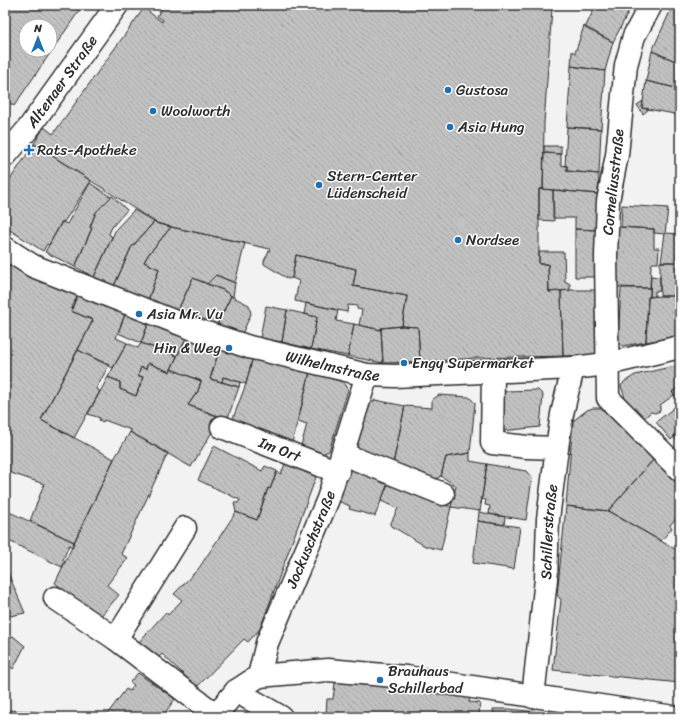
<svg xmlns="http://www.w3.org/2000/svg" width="685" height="722" viewBox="0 0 685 722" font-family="Sriracha,sans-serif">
<defs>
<pattern id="building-back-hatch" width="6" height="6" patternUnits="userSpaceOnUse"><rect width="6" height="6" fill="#c1c1c1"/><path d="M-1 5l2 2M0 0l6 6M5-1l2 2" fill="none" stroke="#a6a6a6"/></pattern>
</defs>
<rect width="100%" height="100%" fill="#f2f2f2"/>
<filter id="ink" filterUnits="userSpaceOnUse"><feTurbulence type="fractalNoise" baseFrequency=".025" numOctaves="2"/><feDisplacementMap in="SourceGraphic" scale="8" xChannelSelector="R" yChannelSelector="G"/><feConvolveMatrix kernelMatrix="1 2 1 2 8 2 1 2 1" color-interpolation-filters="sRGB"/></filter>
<g filter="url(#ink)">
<path fill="url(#building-back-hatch)" stroke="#2b2b2b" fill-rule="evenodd" d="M5 5H83L14 106 5 100ZM26 26H50V50H26Z
M164 5H547L552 8 544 123 543 189H539V264H548L549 292 561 291 563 356 477 358 420 362 418 327 402 326 407 296 353 286 356 269 296 255 292 278 288 279 264 264V261L270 249 158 224 34 144 44 127 53 134 144 8 162 22 163 20 157 16Z
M596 5H622L630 9 613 42 585 28Z
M673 5H680V63L652 51Z
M584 26 613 42 605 71 571 66 572 51 575 53Z
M652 51 680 63V89L646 81Z
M571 66 605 71 601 129 567 127Z
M646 81 680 89V115L642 108Z
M643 101 642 108 649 109 643 114 637 105Z
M567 127 601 129 599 174 567 171V166H565Z
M34 144 91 181 64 222 62 221 49 245 47 244 43 251 5 227V187Z
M544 146H561V154L544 153Z
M544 153 561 154V165L567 166V171L599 174 598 194 543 189Z
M90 183 111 197 96 212 90 227 92 228 75 267 45 252 62 222 67 224Z
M539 189 553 190 554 221 539 220Z
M553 190 598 194 597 230 575 229V218H553Z
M112 196 127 210 112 227 109 234 112 237 94 277 75 267 92 228 90 227 96 212Z
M622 205 668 208 665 234 654 233V229L621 227Z
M134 210 154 222 131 248 114 286 94 277 116 229Z
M154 222 171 227 148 255 144 262 159 269 148 301 114 286 131 248Z
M171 227 245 243 235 283 216 275 207 284 193 278 178 310 148 300 159 269 144 262 148 255Z
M617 227 654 229V248H659L658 263H653L651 265 650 288 616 287Z
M575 229 597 230 596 277H575Z
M665 233 680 234 676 262H661Z
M539 252H564L565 281 570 284V290L549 292 548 264H539Z
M296 255 356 269 353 286 407 296 402 326 381 328V330L359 325 362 310 357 309V306L348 305 347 312 295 301 299 281 292 278Z
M660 262H676L678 296H660Z
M5 264 79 291 71 311 93 320 41 420 114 459 74 542 30 521 44 484 5 471Z
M216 275 235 283 233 297 223 290 207 284Z
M651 276 660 277V291H655V296L650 297Z
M193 278 223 290 231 296 217 325 178 310Z
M621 288H650V297H648L646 342 622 346 618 342Z
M80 289 127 309 116 338 127 343 113 368 78 350 93 320 71 311Z
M570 290H599V355L563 356 561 291Z
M231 296 249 305 251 314 242 334 217 325Z
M660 296H678L680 336 646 342 648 297Z
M306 303 338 310 336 321 354 324 348 356 311 349 317 317 304 314Z
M266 306 287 310 282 342 260 338Z
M127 309 150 319 141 343 118 333Z
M287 310 317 317 311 349 282 342Z
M150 319 188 334 177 356 141 343Z
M354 324 381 330 383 363 348 356Z
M402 326 418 327 420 362 383 363 381 328Z
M188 334 220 347 210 379 239 387 227 420 188 405 198 391 201 381 171 369Z
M127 343 138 348 141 343 177 356 170 372 148 363 146 369 141 367 138 376 143 377 136 396 120 389V382L108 377Z
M221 345 253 356 246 384 223 377 222 382 210 379Z
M78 350 109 365 96 389 100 391 74 438 41 420Z
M253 356 310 372 292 443 232 421 246 384Z
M148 363 170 372 171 369 201 381 198 391 188 405 221 417 191 467 130 432 131 430 104 420 103 422 99 420 100 418 88 414 108 377 120 382V389L136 396 143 377 138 376 141 367 146 369Z
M675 366 680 367V386L672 392 674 395 660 405V411L655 413 651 412 643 419 627 404 621 386 624 382 635 375Z
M310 372 343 382 348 390 329 451 322 454 301 446 307 424 298 421Z
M223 377 240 382 239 387 222 382Z
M680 386V403L672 392Z
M538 390 543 395 540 427 502 431 501 397 506 391Z
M439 395 469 397 475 403 470 453 446 457 441 476 434 480 393 464 405 406 432 408V400Z
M375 400 405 406 393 464 358 449 355 446 366 407Z
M680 403V431L671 440 656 422Z
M593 408H602L653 460 608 511 566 506 573 421 587 410Z
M680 431V439L678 441 673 437Z
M130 432 168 453 121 554 128 558 107 585 119 595 100 617 55 583 114 459Z
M214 446 262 471 265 466 277 471 270 489 268 488 257 520 236 512 234 503H238L240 500 198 480Z
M470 453V461L487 464 480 511 451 507 456 486 441 476 446 457Z
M287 459 304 466 303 471 316 477 260 629 248 642 244 639 197 687 162 654 156 660 138 643 166 612 168 615 182 600 174 594 199 568 236 512 257 520 268 488 270 489 277 472 281 474Z
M653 460 680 486V514L670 525 672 528 661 541 608 511Z
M487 464 526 471 532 478 526 520 489 514 490 506 485 505 486 500 482 499 481 504V503Z
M348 466 389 481 375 516 349 509 350 506 338 501Z
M389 481 451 507 441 550 425 546 390 525 398 508 381 501Z
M566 506 608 511 680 552V683L553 670 561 600 557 595Z
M5 510 74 542 72 547 69 545 63 560 65 561 62 567 5 539Z
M479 512 505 517 504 525 478 521Z
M478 521 520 527 514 569 473 563Z
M5 566 25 613 5 617Z
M5 633 10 638 13 636 25 646 13 669 5 662Z
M138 673 175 699 162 717H105L126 689 130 691 134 685 130 682Z
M336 675 471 691 469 702 480 703 479 717H317L319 713 326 714 327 699H333Z
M493 709H509L547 713V717H494Z
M5 710 30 711 59 717H5Z"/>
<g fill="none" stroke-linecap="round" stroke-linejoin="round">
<defs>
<g id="minor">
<path d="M651 5 634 36 626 65 617 155 608 201 606 256 608 398 680 470"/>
<path id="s1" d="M5 156 28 129 117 5"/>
<path id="s2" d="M5 248 33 266 191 328 249 347 367 375 395 376 573 368 607 364 680 347"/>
<path d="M493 373 492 443 527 447 557 448"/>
<path id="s3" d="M222 427 338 472"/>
<path d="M343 454 443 494"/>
<path d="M55 598 116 639 216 715"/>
<path d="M116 639 185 528"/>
<path d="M259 676 328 670 406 677 674 717"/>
<path d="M236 691 281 717"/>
<path id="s4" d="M533 697 546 579 548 519 557 448 562 414 573 368"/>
<path id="s5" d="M214 717 236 691 259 676 267 643 328 499 367 375"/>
</g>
</defs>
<use href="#minor" stroke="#2b2b2b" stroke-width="25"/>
<use href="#minor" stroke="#fff" stroke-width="22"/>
</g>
</g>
<g fill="#1f6fb2" stroke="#fff" stroke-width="1.5">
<circle cx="448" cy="90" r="4"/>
<circle cx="153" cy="111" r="4"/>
<circle cx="450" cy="127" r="4"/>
<path d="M27 144h4v4h4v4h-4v4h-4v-4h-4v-4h4z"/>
<circle cx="319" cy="185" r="4"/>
<circle cx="458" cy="240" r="4"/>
<circle cx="139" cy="314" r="4"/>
<circle cx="229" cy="348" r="4"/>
<circle cx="404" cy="363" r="4"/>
<circle cx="380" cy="680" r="4"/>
</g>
<g text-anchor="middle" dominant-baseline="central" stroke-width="3" stroke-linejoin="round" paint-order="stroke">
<g font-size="15" fill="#2b2b2b" stroke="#fff">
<text stroke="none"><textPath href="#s1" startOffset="94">Altenaer Straße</textPath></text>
<text transform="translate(613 182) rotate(-84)">Corneliusstraße</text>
<text stroke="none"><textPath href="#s2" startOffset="350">Wilhelmstraße</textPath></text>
<text stroke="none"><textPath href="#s3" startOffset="62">Im Ort</textPath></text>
<text stroke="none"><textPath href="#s4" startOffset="166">Schillerstraße</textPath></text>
<text stroke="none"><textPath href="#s5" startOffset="208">Jockuschstraße</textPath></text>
</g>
<g font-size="15" fill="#2b2b2b" stroke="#fff" text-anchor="start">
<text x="456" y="90">Gustosa</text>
<text x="161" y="111">Woolworth</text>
<text x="458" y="127">Asia Hung</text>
<text x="37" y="150">Rats-Apotheke</text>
<text x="327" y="176">Stern-Center<tspan x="327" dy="17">Lüdenscheid</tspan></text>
<text x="466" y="240">Nordsee</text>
<text x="147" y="314">Asia Mr. Vu</text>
<text x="221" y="348" text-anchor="end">Hin &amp; Weg</text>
<text x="412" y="363">Engy Supermarket</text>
<text x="388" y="671">Brauhaus<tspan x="388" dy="17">Schillerbad</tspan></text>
</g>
</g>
<rect width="685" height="722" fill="none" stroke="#fff" stroke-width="20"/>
<rect x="10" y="10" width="665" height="702" fill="none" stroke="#2b2b2b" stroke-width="1.5" filter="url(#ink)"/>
<g transform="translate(38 38)"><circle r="19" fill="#ffffff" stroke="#aaaaaa"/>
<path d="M0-3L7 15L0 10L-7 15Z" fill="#1f6fb2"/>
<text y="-6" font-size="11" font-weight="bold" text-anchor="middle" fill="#2b2b2b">N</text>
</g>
</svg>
